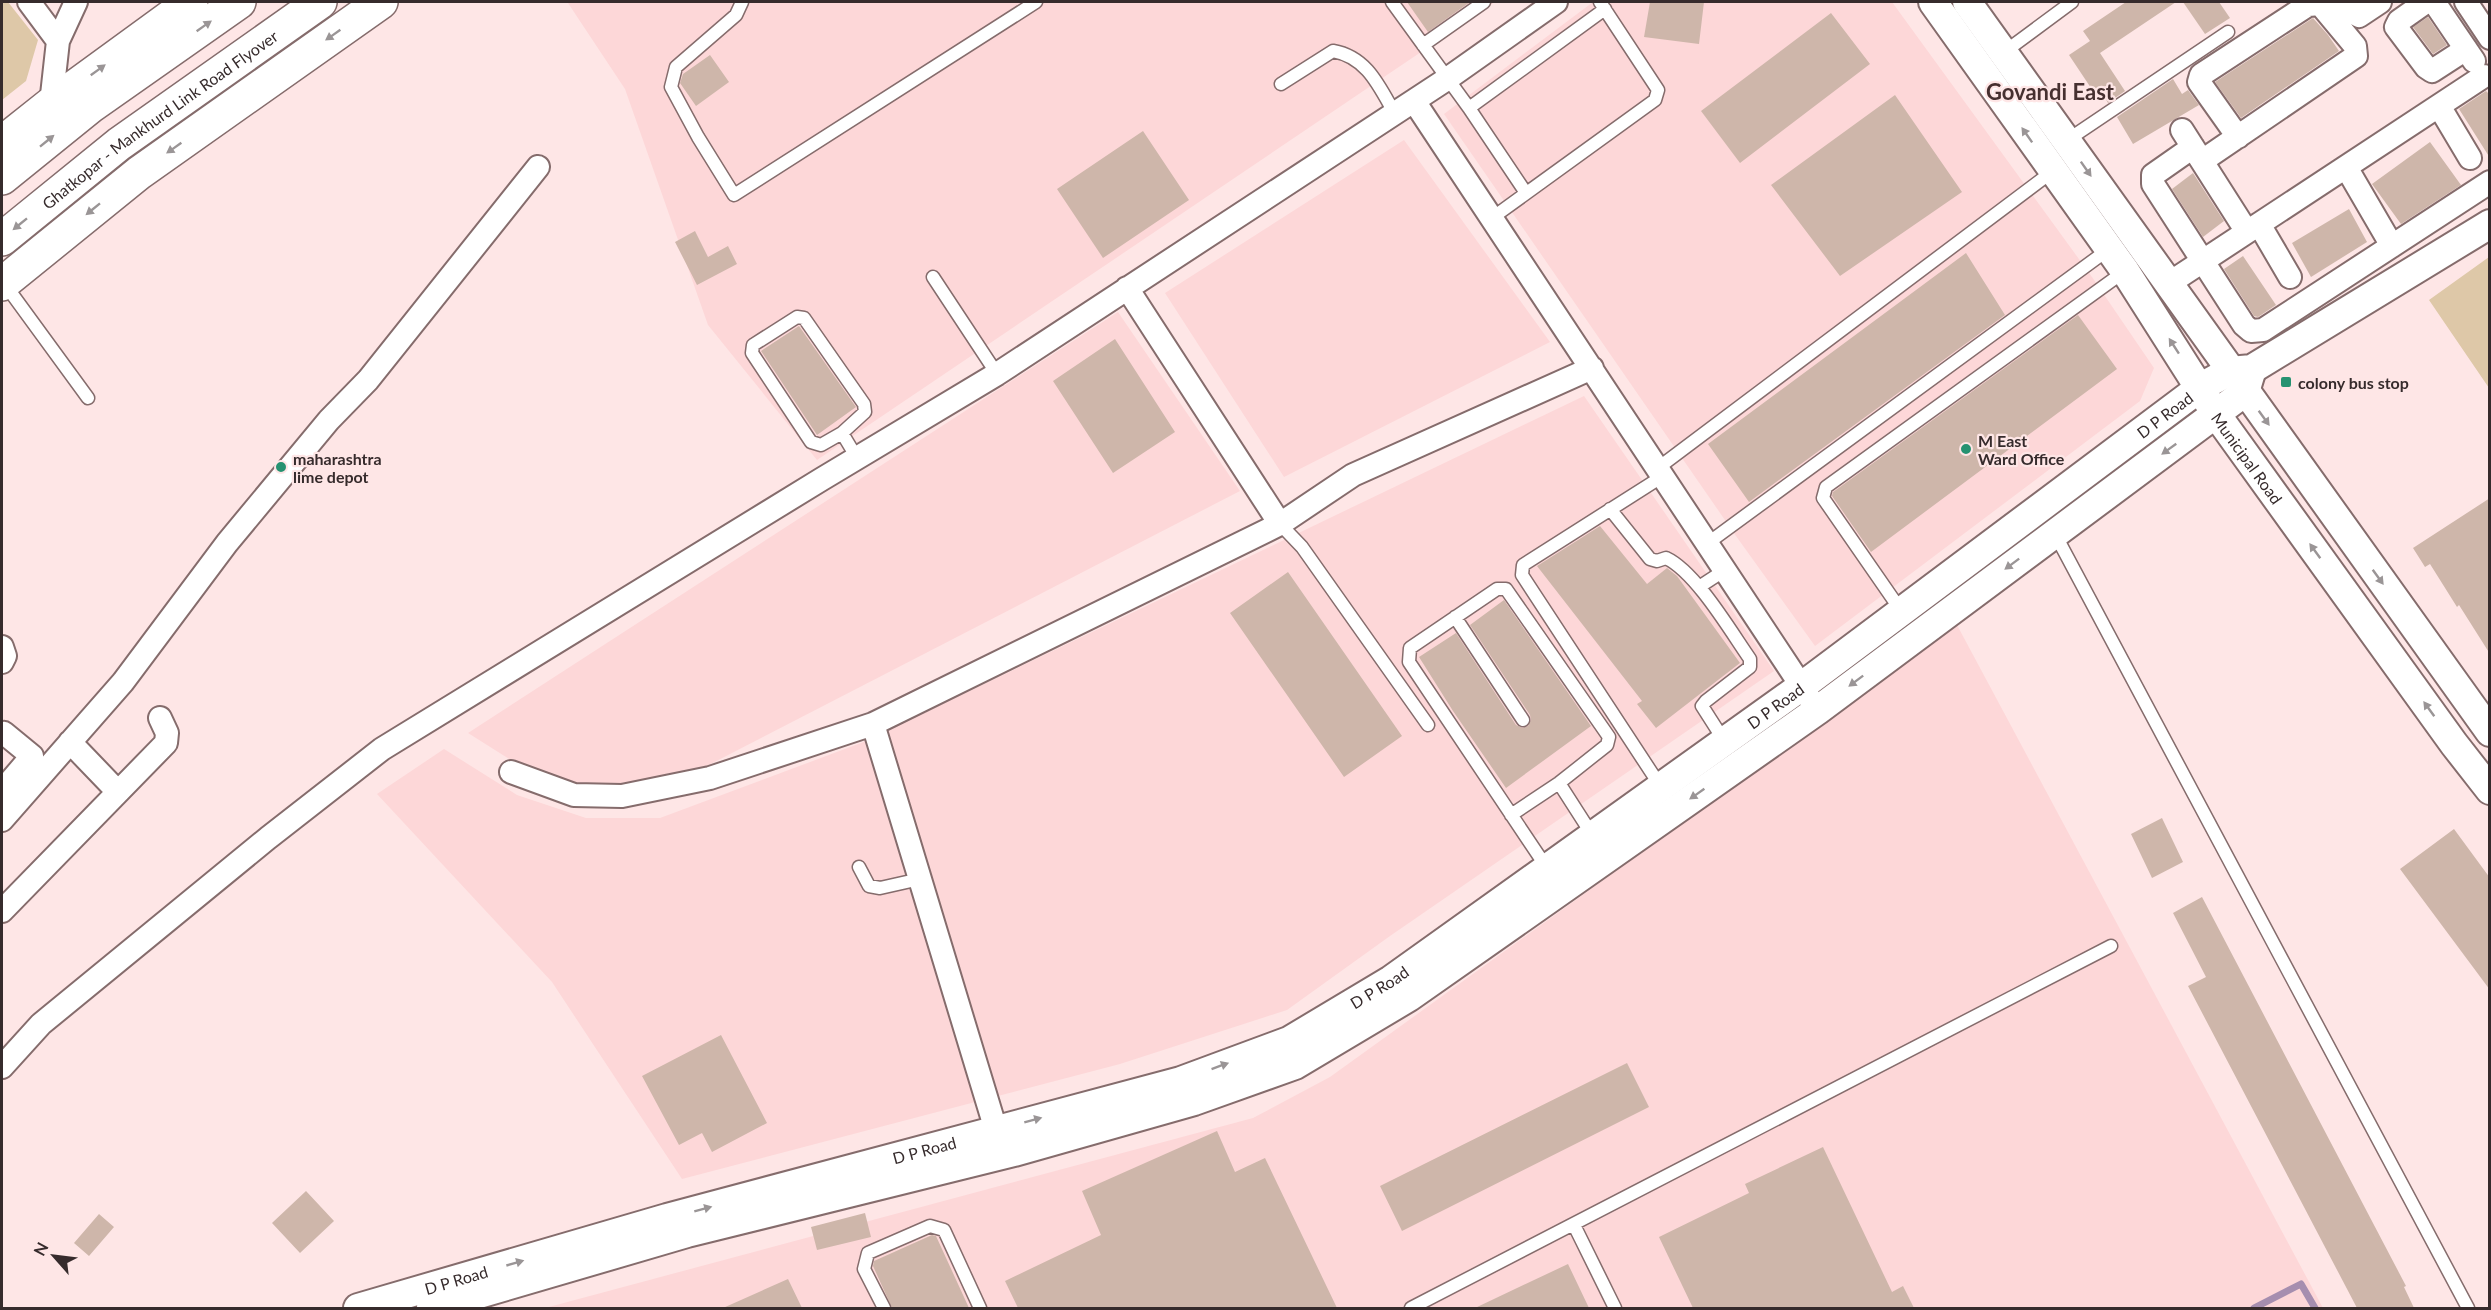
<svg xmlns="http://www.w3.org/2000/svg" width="2491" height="1310" viewBox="0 0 2491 1310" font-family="Lato,sans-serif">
<rect width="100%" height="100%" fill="#fee6e6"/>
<path fill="#fdd7d8" d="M571 2H1495L817 460 708 325 625 89 568 3Z
M1593 2H1892L2092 277 2154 368 2140 401 1815 646 1736 536 1444 114Z
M1404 140 1550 342 1284 477 1165 293Z
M1118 312 1240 491 666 787 601 791 525 769 468 733Z
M1584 396 1774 671 1390 936 1287 1010 1120 1064 682 1179 552 982 377 794 444 749 517 795 586 818H660L861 743Z
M1957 625 2323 1308H545L1253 1118 1330 1077Z"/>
<path fill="#dec8a8" d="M2 2H8L38 40 26 81 2 100Z
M2489 257V388L2429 300Z"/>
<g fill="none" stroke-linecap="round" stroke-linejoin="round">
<path stroke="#a68eaf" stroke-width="7" d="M2254 1308 2301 1284 2315 1308"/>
</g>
<path fill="#ceb6aa" d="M1407 2H1470L1428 32Z
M1650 2H1704L1699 44 1644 37Z
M2126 2H2176L2100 53 2125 91 2108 103 2104 96 2099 100 2069 55 2090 41 2083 31Z
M2183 2H2219L2230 18 2205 34Z
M1831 13 1870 64 1740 163 1701 111Z
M2428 17 2447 45 2433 54 2413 27Z
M2313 18 2328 35 2339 51 2241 118 2215 82Z
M710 55 729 82 696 106 680 83 683 74Z
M2173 79 2182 94 2188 90 2199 105 2133 144 2117 117Z
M2486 91 2490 95V158L2459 109Z
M1895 95 1962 192 1840 276 1771 185Z
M1143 131 1189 200 1103 258 1057 189Z
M2430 142 2461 185 2401 224 2372 184Z
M2193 173 2224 221 2203 237 2172 189Z
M2349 209 2367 242 2311 277 2292 243Z
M695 231 708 257 728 246 737 264 697 285 675 242Z
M1966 253 2005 315 1749 502 1708 444Z
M2243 256 2276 305 2258 317 2254 316 2224 269Z
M2078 315 2117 369 1871 552 1832 496 1833 492Z
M799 326 856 407 817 435 761 351Z
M1115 339 1175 432 1113 473 1053 381Z
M2490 498V654L2459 605 2457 607 2430 564 2425 567 2413 548Z
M1600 526 1647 584 1667 568 1677 576 1740 663 1656 728 1637 704 1642 701 1537 566Z
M1288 572 1402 736 1344 777 1230 613Z
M1504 600 1591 726 1506 788 1453 711 1419 657 1456 633 1516 725 1523 728 1528 726 1531 720 1530 715 1470 625Z
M2162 818 2183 862 2152 878 2131 834Z
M2454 829 2490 878V990L2400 869Z
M2202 897 2406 1286 2404 1287 2414 1308H2357L2188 986 2206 977 2173 913Z
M721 1035 767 1123 712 1152 702 1133 679 1145 642 1076Z
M1627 1063 1649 1107 1402 1231 1380 1186Z
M1217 1131 1235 1172 1265 1158 1337 1308H1018L1005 1281 1101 1235 1082 1191Z
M1823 1147 1892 1292 1903 1286 1914 1308H1693L1659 1237 1749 1193 1745 1184Z
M306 1191 334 1221 300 1253 272 1223Z
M865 1213 871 1237 817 1250 811 1227Z
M99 1214 114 1227 89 1256 74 1243Z
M932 1235 936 1236 969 1308H892L873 1266 874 1261Z
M1568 1264 1589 1308H1475Z
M788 1279 802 1308H723Z"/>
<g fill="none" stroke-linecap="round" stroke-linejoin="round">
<defs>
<path id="service" d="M742 2 736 15 676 67 671 87 698 137 734 195 1036 2
M1392 2 1469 108
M1423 45 1484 2
M2003 53 2072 2
M1281 84 1333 51C1367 57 1379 86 1395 114
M2066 141 2228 32
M1526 193 1469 108 1605 9
M1492 218 1655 100 1658 90 1600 2
M933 277 997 374
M4 283 88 398
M842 433 865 412 864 404 804 318 797 317 753 345 752 353 811 442 821 445 842 433 857 458
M1658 468 2053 171
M1610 509 1650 559 1657 561 1666 558C1696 572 1731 632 1750 659V667L1706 701 1702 706 1725 742
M1280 524 1302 547 1428 725
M2055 534 2468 1308
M1708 543 2109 249
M1699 587 1725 570
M1902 612 1823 498 1826 487 2125 271
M1455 617 1523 720
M1559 783 1593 836
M1661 787 1522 575 1523 565 1663 476
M1511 815 1559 783 1607 745 1609 737 1506 589H1497L1410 648 1409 662 1547 868
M859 867 869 886 880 888 920 879
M1574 1225 1615 1308
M884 1308 864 1269 868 1253 930 1226 944 1230 980 1308
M1411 1308 2111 946"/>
<path id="minor" d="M29 2 58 41 51 104
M2344 2 2352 12 2359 16 2380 2
M2426 2 2399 21 2396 27 2426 67 2432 71 2466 49
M2434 2 2474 61
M2466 2 2490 38
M58 41 76 2
M1414 101 1810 699
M2439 106 2470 158
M2182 130 2247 232
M2193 147 2153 175V184L2244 325 2251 331 2263 330 2490 182
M2202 161 2356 56 2355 46 2320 4 2308 5 2201 75 2199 82 2238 137
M2346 167 2392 246
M2259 224 2290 277
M2168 284 2484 76
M1127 288 1280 524
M2 647 5 656 2 662
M873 724 996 1130
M2 734 4 733 32 756 2 791
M70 742 118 792
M511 772 574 795 622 796 710 778 873 724 1280 524 1353 475 1592 368
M2 820 123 682 227 543 329 420 368 380 538 167
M2 911 166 743 167 733 160 718
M2 1067 41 1024 268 838 382 749 822 479 997 374 1447 79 1556 2"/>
<g id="tertiary">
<path id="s1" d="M1933 2 2125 271 2216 414 2454 744 2490 790"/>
<path d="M1967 2 2490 732"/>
<path id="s2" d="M358 1308 667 1218 1181 1081 1289 1041 1391 980 1802 686 2201 387 2230 371 2252 369 2490 224"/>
<path d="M431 1308 687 1233 1014 1152 1194 1101 1295 1065 1409 997 1818 710 2245 392 2252 369"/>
</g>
<g id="trunk">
<path d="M2 143 51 104 191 2"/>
<path d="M2 178 91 106 239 2"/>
<path id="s3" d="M2 239 119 144 320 2"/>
<path d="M2 284 139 173 381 2"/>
</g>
</defs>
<use href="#service" stroke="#856c6c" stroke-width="15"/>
<use href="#minor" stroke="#856c6c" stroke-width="26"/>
<use href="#tertiary" stroke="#856c6c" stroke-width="32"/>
<use href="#trunk" stroke="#856c6c" stroke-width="36"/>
<use href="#service" stroke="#fff" stroke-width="12"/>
<use href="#minor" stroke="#fff" stroke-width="22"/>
<use href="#tertiary" stroke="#fff" stroke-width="28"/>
<use href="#trunk" stroke="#fff" stroke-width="33"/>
</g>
<defs><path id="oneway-solid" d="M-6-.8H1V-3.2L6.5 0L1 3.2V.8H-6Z" transform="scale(1.5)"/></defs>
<g fill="#9a9596">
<use href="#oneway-solid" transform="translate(204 26) rotate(-35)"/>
<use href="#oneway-solid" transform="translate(333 35) rotate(145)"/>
<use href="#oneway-solid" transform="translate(98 70) rotate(-36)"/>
<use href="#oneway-solid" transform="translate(2027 135) rotate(-125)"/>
<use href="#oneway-solid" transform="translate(47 141) rotate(-39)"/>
<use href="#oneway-solid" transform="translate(174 148) rotate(145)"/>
<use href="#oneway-solid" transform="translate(2086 169) rotate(55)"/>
<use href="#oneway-solid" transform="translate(93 209) rotate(141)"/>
<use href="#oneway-solid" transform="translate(20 224) rotate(141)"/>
<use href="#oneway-solid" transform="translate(2174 346) rotate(-123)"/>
<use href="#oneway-solid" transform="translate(2264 418) rotate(54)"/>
<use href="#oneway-solid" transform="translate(2169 449) rotate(144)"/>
<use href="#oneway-solid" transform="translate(2315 551) rotate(-126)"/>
<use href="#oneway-solid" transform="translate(2012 564) rotate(143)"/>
<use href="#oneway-solid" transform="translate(2378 577) rotate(54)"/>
<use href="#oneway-solid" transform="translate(1856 681) rotate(143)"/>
<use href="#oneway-solid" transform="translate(2429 709) rotate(-126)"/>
<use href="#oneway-solid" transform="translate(1697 794) rotate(145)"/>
<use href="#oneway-solid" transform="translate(1220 1066) rotate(-20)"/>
<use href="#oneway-solid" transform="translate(1033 1120) rotate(-15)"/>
<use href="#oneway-solid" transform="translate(703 1209) rotate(-15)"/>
<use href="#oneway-solid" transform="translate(515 1263) rotate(-16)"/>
</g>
<g fill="#269271" stroke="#fee6e6" stroke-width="2">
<rect x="2280" y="376" width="12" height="12" rx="3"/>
<circle cx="1966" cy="449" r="6"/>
<circle cx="281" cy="467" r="6"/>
</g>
<g text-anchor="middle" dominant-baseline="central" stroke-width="4.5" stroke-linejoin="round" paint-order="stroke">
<g font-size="16" fill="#362b2c" stroke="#fee6e6">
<text stroke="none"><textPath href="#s3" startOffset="198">Ghatkopar - Mankhurd Link Road Flyover</textPath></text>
<text stroke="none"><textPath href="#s2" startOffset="2046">D P Road</textPath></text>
<text stroke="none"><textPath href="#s1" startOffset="554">Municipal Road</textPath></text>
<text stroke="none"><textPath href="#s2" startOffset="1560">D P Road</textPath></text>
<text stroke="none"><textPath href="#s2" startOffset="1074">D P Road</textPath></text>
<text stroke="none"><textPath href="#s2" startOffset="588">D P Road</textPath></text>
<text stroke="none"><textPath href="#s2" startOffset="102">D P Road</textPath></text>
</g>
<g font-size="16" font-weight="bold" fill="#362b2c" stroke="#fee6e6" text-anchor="start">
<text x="2298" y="382">colony bus stop</text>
<text x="1978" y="440">M East<tspan x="1978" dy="18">Ward Office</tspan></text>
<text x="293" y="458">maharashtra<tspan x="293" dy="18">lime depot</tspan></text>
</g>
<g font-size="22" font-weight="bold" fill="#463030" stroke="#fee6e6">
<text x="2050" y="91">Govandi East</text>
</g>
</g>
<rect width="2491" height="1310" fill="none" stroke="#362b2c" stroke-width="6"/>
<g transform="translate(54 1256) rotate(298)" stroke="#fee6e6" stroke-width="4.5" paint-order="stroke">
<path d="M0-4.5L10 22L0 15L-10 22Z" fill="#362b2c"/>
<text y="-9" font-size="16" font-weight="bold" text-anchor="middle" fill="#362b2c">N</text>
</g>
</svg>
